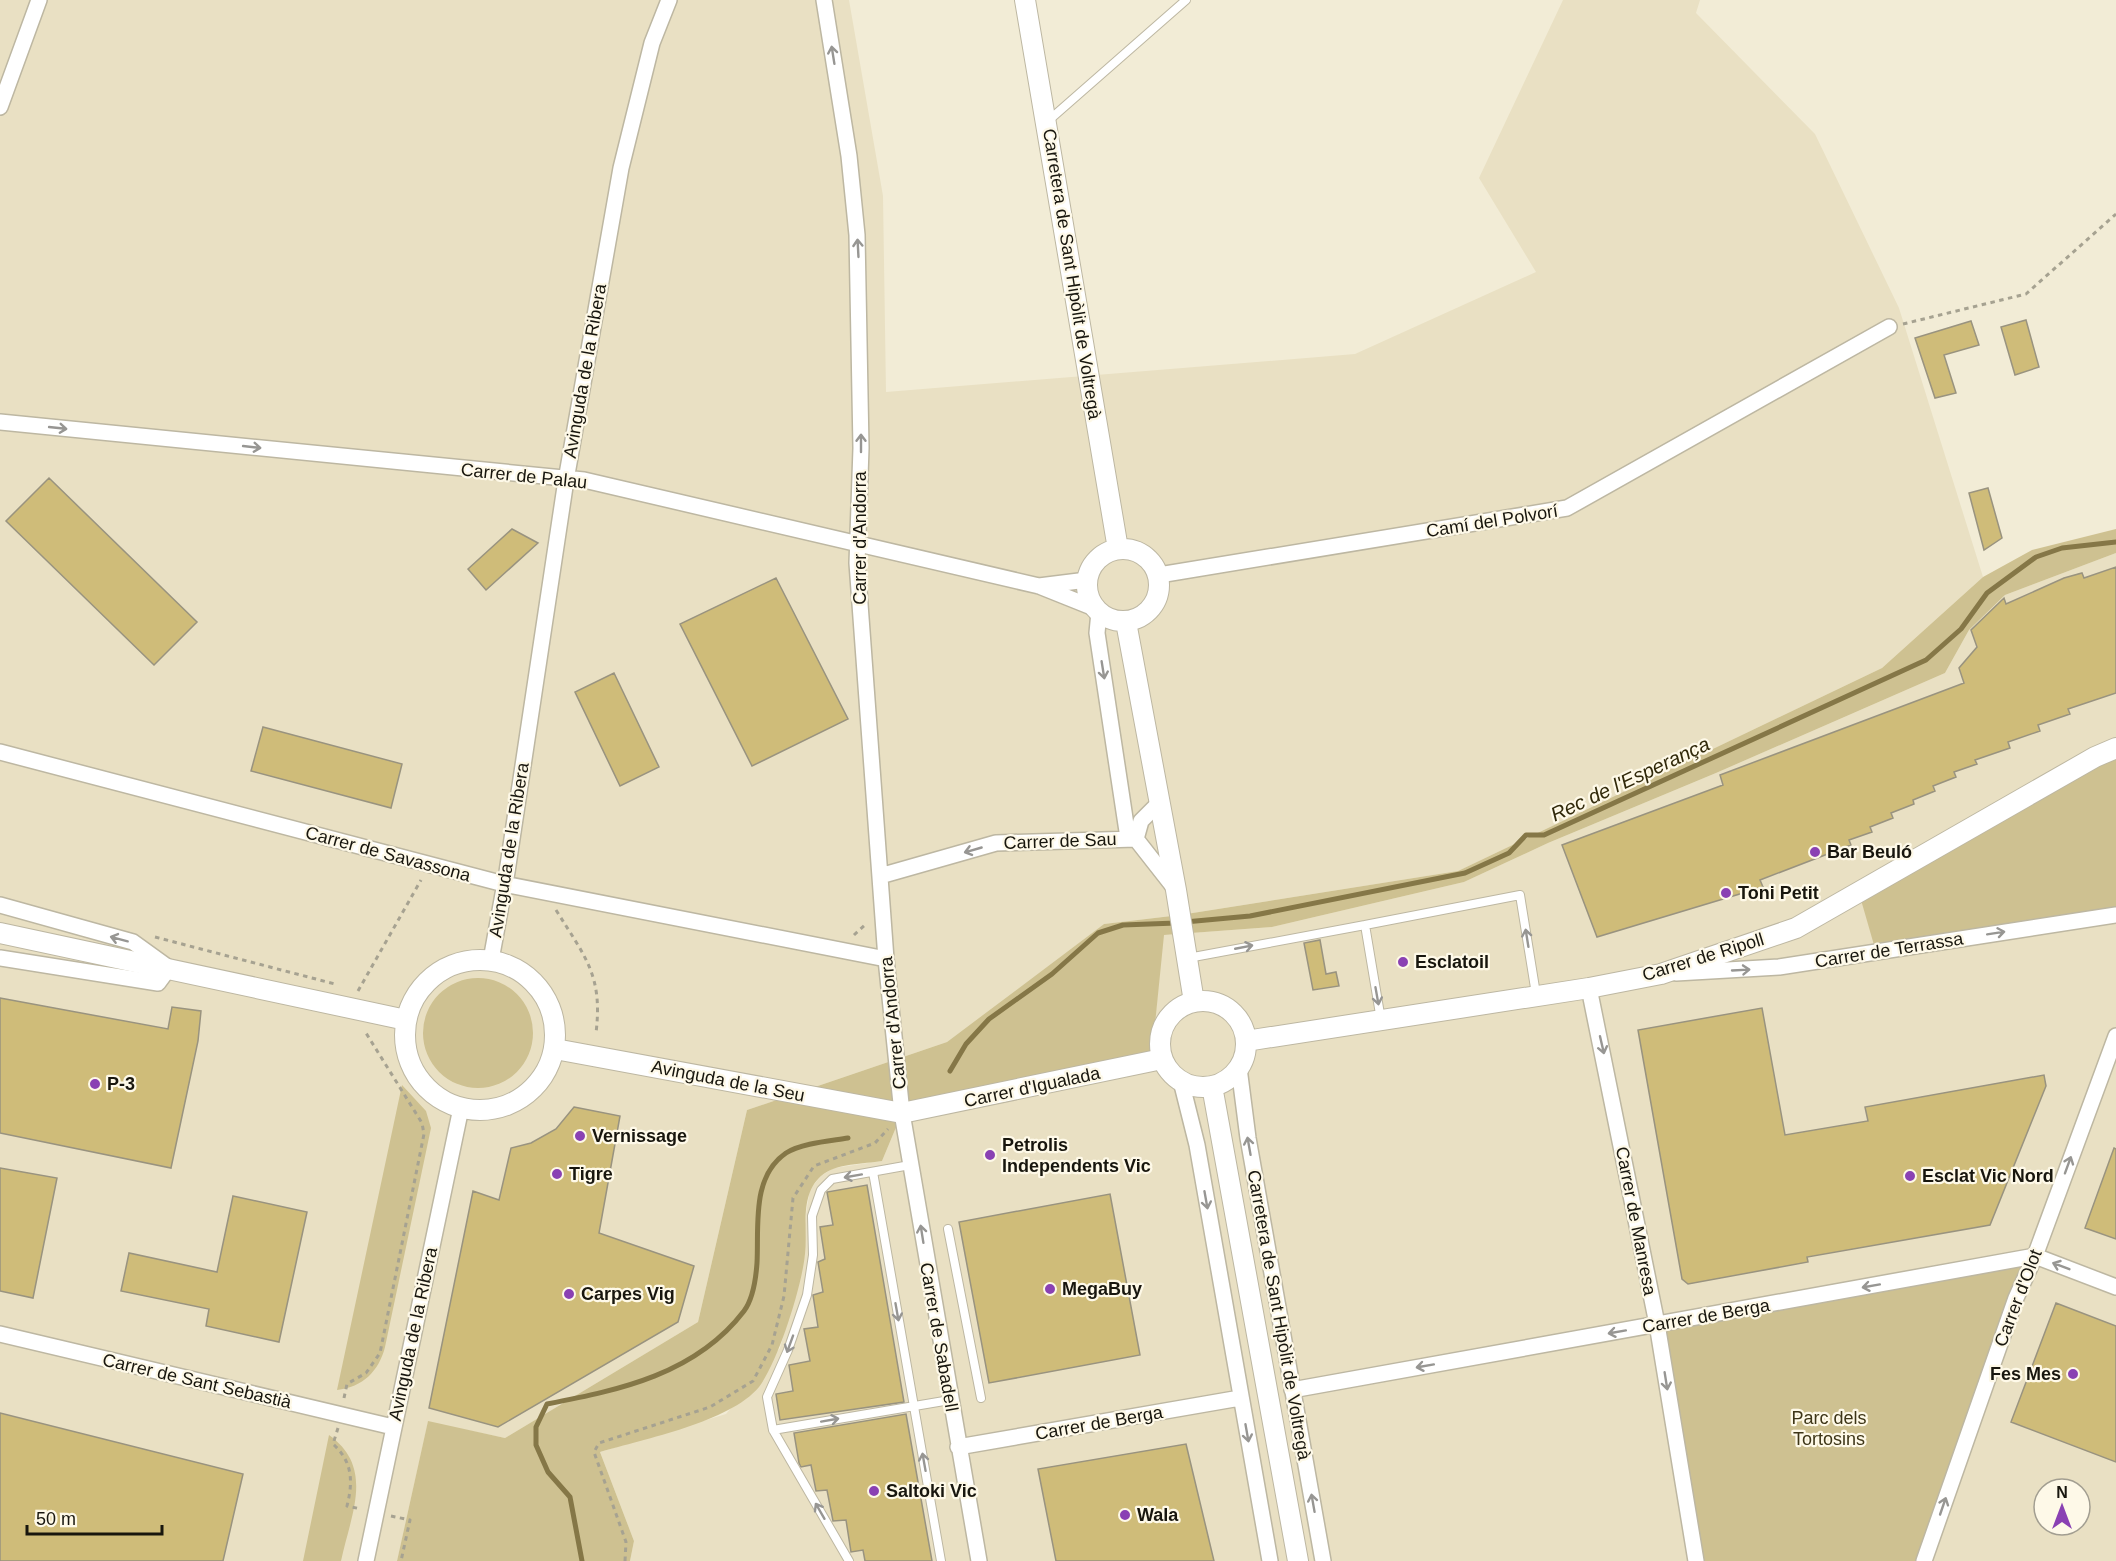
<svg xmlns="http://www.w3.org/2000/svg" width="2116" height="1561" viewBox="0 0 2116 1561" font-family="Helvetica,sans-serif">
<rect width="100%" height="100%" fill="#f2ecd6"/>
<path fill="#e9e0c3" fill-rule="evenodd" d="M0 0H849L883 196 886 392 1355 354 1536 272 1479 178 1563 0H1700L1696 13 1815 134 1899 308 1983 577 1882 668 1458 871 1180 915 1104 924 947 1042 747 1110 698 1322 505 1438 428 1422 397 1561H0Z
M2116 553V1561H630L634 1541 600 1452 726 1414 780 1348 805 1255V1220L810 1189 822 1175 834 1168 882 1161 902 1113 1152 1054 1163 935 1272 927 1464 882 1548 843 1716 773 1945 673 1969 630 2005 595ZM2044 1489H2080V1525H2044Z"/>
<path fill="#cec191" d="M2116 529V553L2005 595 1969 630 1945 673 1716 773 1548 843 1464 882 1272 927 1164 935 1152 1054 902 1113 882 1161C864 1164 836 1163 821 1176 799 1196 808 1228 805 1254 802 1286 778 1362 759 1387 730 1422 644 1439 600 1452L634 1541 630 1561H397L428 1421 505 1438 698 1322 747 1110 947 1042 1104 924 1180 915 1458 871 1882 668 1983 577 2032 550Z
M2116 748V915L1876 952 1859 893Z
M423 1033a55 55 0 1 1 110 0a55 55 0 1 1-110 0Z
M402 1085 426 1111 431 1128 385 1347C379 1371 363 1387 337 1390Z
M2035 1256 1924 1561H1696L1657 1324Z
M329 1435C375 1468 351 1514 341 1561H303Z"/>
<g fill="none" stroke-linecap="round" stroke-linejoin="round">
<path stroke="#857747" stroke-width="5" d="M1185 922 1250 916 1465 873 1509 853 1526 835H1544L1926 660 1961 629 1987 593 2036 557 2062 548 2116 542
M950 1071 966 1044 989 1019 1052 974 1098 933 1123 925 1176 923
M582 1561 570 1497 548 1472 536 1445V1427L547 1404C620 1390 696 1374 744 1311 753 1299 756 1277 757 1263 759 1226 751 1177 786 1153 802 1143 830 1141 848 1138"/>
</g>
<path fill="#cfbc79" stroke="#99937f" stroke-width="1.5" d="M2026 320 2039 367 2015 375 2001 327Z
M1971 321 1979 345 1944 355 1956 393 1935 398 1915 338Z
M49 478 197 622 154 665 6 521Z
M1988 488 2002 538 1984 550 1969 493Z
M512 529 538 543 486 590 468 569Z
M2116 567V693L2068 709 2070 714 2038 725 2040 731 2008 742 2010 748 1975 760 1977 764 1954 772 1956 777 1933 786 1935 791 1913 800 1914 804 1891 813 1893 818 1870 827 1872 832 1849 840 1851 845 1760 880 1763 887 1597 937 1562 845 1723 785 1720 775 1964 683 1959 668 1977 647 1971 630 2004 598 2006 604 2064 578 2082 573 2084 578Z
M776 578 848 719 752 766 680 624Z
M614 673 659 767 620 786 575 692Z
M263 727 402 764 391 808 251 771Z
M1320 940 1326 974 1336 972 1339 986 1313 990 1304 943Z
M0 998 168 1029 172 1007 201 1011 198 1041 171 1168 0 1133Z
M1762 1008 1785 1135 1868 1121 1865 1107 2044 1075 2046 1086 1990 1225 1807 1257 1808 1262 1688 1284 1682 1279 1638 1030Z
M574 1107 620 1116 599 1233 694 1266 678 1322 498 1427 429 1408 473 1191 499 1200 511 1148 531 1143 556 1129Z
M2114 1148 2116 1149V1239L2085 1228Z
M0 1168 57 1178 33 1298 0 1291Z
M867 1185 904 1402 780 1420 776 1394 793 1391 789 1365 810 1361 804 1329 818 1327 813 1295 823 1292 818 1262 825 1259 820 1227 833 1225 827 1192Z
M1110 1194 1140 1355 989 1383 959 1222Z
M233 1196 307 1212 279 1342 206 1326 209 1309 121 1291 129 1253 217 1272Z
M2056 1303 2116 1326V1462L2011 1422Z
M0 1413 243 1474 223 1561H0Z
M906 1414 932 1561H865L863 1550 851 1552 846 1520 833 1521 827 1490 816 1491 811 1465 801 1467 799 1463 794 1433Z
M1186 1444 1214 1561H1056L1038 1469Z"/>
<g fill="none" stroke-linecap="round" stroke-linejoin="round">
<defs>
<path id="service" d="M1048 121 1186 0
M1365 925 1520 895 1536 994
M1188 958 1365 925 1381 1020
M873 1172 941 1561
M948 1229 981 1398
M773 1430 950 1400
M849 1561 773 1430 767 1397 788 1350 807 1295 813 1255 812 1216 821 1190 832 1179 910 1165"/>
<path id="minor" d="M824 0 849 156 857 235 861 448 857 563 886 959 902 1113 979 1561
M0 107 39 0
M0 422 584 480 1039 586 1094 608
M1159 575 1567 508 1889 327
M1039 586 1087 580
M1099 612 1097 633 1128 838
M0 752 504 884 886 959
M1160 802 1141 821 1136 839 1176 890
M880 876 996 843 1136 839
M0 905 133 942 169 968 158 983 0 958
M491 960 507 872 566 480 621 168 652 43 669 0
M1676 973 1779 967 2116 915
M1589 988 1657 1324 1696 1561
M1239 1068 1248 1138 1323 1561
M1181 1081 1197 1145 1270 1561
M0 1334 393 1427
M1292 1390 2035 1256 2116 1287
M958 1447 1240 1398
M366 1561 461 1108
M1924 1561 2016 1298 2035 1256 2116 1036"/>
<path id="tertiary" d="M1025 0 1118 549
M1087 585a36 36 0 1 1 72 0a36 36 0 1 1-72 0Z
M1126 622 1176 890 1194 1002
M0 933 406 1020
M405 1035a75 75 0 1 1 150 0a75 75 0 1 1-150 0Z
M1160 1044a43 43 0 1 1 86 0a43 43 0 1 1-86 0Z
M1246 1041 1589 988 1661 974 1796 928 2095 757 2116 748
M555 1049 902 1113 1162 1059
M1212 1086 1298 1561"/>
</defs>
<use href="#service" stroke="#bdb7a2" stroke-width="10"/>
<use href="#minor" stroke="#bdb7a2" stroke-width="18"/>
<use href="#tertiary" stroke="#bdb7a2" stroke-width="22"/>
<path stroke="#a6a291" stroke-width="3" stroke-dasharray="4.5 4.5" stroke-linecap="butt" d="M1903 324 2026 294 2116 214
M556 910C585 957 603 975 596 1033
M854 935 867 923
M155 937 335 984
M358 991 421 880
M344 1398 347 1384 366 1373 380 1353 424 1134 422 1123 366 1033
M338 1428 333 1444C353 1462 353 1482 347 1506L361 1509
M391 1516 410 1520 401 1561
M625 1561 626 1542 594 1452 599 1443 710 1407 753 1381 772 1345 784 1296 793 1198 814 1166 875 1143 888 1129"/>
<use href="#service" stroke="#fff" stroke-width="8"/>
<use href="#minor" stroke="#fff" stroke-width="15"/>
<use href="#tertiary" stroke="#fff" stroke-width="20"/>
</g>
<defs><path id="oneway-shaft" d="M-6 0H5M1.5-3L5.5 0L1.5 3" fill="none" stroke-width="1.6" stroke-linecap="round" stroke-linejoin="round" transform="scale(1.5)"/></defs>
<g stroke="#979693">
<use href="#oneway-shaft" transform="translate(833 55) rotate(-99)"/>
<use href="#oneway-shaft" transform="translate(858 248) rotate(-93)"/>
<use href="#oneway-shaft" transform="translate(58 428) rotate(6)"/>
<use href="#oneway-shaft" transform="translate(861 443) rotate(-90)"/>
<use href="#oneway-shaft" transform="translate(252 447) rotate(6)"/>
<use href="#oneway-shaft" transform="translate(1103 670) rotate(81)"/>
<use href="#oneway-shaft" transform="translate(973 850) rotate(164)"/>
<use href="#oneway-shaft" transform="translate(1996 933) rotate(-9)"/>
<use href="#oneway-shaft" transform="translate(1527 938) rotate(-99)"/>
<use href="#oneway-shaft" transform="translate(119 939) rotate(-165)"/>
<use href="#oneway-shaft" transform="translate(1244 947) rotate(-11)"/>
<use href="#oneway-shaft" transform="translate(1741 970) rotate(-3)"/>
<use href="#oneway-shaft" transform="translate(1377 996) rotate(80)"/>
<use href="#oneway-shaft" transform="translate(1602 1045) rotate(77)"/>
<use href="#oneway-shaft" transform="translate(1249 1146) rotate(-100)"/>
<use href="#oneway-shaft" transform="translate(2068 1165) rotate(-70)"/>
<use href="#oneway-shaft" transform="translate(853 1176) rotate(170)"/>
<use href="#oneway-shaft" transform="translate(1206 1200) rotate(80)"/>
<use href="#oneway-shaft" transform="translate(922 1234) rotate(-99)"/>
<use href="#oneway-shaft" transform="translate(2061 1266) rotate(-159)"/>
<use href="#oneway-shaft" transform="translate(1871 1286) rotate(170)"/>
<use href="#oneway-shaft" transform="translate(897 1312) rotate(80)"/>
<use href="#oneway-shaft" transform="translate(1617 1332) rotate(170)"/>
<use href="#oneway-shaft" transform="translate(790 1344) rotate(110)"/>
<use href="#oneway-shaft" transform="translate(1425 1366) rotate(170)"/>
<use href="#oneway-shaft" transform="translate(1666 1381) rotate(81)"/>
<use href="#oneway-shaft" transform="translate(830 1420) rotate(-10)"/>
<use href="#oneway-shaft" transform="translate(1247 1433) rotate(80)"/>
<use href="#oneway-shaft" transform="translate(924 1462) rotate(-100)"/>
<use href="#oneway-shaft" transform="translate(1313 1503) rotate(-100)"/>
<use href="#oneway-shaft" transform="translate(1943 1506) rotate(-71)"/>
<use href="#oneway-shaft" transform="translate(820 1511) rotate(-120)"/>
</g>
<g fill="#8a41b3" stroke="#fef9e8" stroke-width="2">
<circle cx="1815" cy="852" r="6"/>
<circle cx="1726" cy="893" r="6"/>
<circle cx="1403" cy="962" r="6"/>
<circle cx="95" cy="1084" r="6"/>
<circle cx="580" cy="1136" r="6"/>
<circle cx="990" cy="1155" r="6"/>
<circle cx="557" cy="1174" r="6"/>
<circle cx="1910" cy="1176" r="6"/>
<circle cx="1050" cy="1289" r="6"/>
<circle cx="569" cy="1294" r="6"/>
<circle cx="2073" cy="1374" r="6"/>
<circle cx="874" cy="1491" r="6"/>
<circle cx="1125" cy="1515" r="6"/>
</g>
<g text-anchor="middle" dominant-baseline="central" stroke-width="4.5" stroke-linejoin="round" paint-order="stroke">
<g font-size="18" fill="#18160e" stroke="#fef9e8">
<text transform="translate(1072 274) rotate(81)">Carretera de Sant Hipòlit de Voltregà</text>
<text transform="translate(585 371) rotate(-80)">Avinguda de la Ribera</text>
<text transform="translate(524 476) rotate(6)">Carrer de Palau</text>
<text transform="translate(1492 521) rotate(-9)">Camí del Polvorí</text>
<text transform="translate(860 538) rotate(-90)">Carrer d'Andorra</text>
<text transform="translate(1060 841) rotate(-2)">Carrer de Sau</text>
<text transform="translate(509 850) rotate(-81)">Avinguda de la Ribera</text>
<text transform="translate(388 854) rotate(15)">Carrer de Savassona</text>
<text transform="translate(1889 950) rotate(-9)">Carrer de Terrassa</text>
<text transform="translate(1703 957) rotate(-17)">Carrer de Ripoll</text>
<text transform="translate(893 1023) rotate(-96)">Carrer d'Andorra</text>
<text transform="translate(728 1081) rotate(11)">Avinguda de la Seu</text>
<text transform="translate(1032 1087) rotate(-12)">Carrer d'Igualada</text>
<text transform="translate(1636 1221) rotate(79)">Carrer de Manresa</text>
<text transform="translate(2018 1298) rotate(-69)">Carrer d'Olot</text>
<text transform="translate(1279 1315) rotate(80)">Carretera de Sant Hipòlit de Voltregà</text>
<text transform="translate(1706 1316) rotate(-10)">Carrer de Berga</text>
<text transform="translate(413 1334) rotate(-78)">Avinguda de la Ribera</text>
<text transform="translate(939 1337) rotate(80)">Carrer de Sabadell</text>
<text transform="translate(197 1381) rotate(13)">Carrer de Sant Sebastià</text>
<text transform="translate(1099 1423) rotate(-10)">Carrer de Berga</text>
</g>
<g font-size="18" font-weight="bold" fill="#18160e" stroke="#fef9e8" text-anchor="start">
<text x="1827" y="852">Bar Beuló</text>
<text x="1738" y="893">Toni Petit</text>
<text x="1415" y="962">Esclatoil</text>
<text x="107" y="1084">P-3</text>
<text x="592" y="1136">Vernissage</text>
<text x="1002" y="1145">Petrolis<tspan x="1002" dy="21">Independents Vic</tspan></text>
<text x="569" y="1174">Tigre</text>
<text x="1922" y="1176">Esclat Vic Nord</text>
<text x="1062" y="1289">MegaBuy</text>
<text x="581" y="1294">Carpes Vig</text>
<text x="2061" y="1374" text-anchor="end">Fes Mes</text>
<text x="886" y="1491">Saltoki Vic</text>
<text x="1137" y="1515">Wala</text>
</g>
<g font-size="18" fill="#3d3517" stroke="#fef9e8">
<text x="1829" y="1418">Parc dels<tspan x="1829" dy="21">Tortosins</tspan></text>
</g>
<g font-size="20" font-style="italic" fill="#31290a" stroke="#fef9e8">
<text transform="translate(1630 779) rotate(-25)">Rec de l'Esperança</text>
</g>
</g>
<g transform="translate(2062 1507)"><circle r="28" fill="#fef9e8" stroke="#a29e91" stroke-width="1.5"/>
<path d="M0-4.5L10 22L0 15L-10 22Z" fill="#8a41b3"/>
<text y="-9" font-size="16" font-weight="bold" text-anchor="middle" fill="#18160e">N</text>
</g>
<path d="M27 1525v9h135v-9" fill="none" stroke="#18160e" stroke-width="3"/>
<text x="36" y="1525" font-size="18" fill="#18160e" stroke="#fef9e8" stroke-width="4.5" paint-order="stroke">50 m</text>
</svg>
